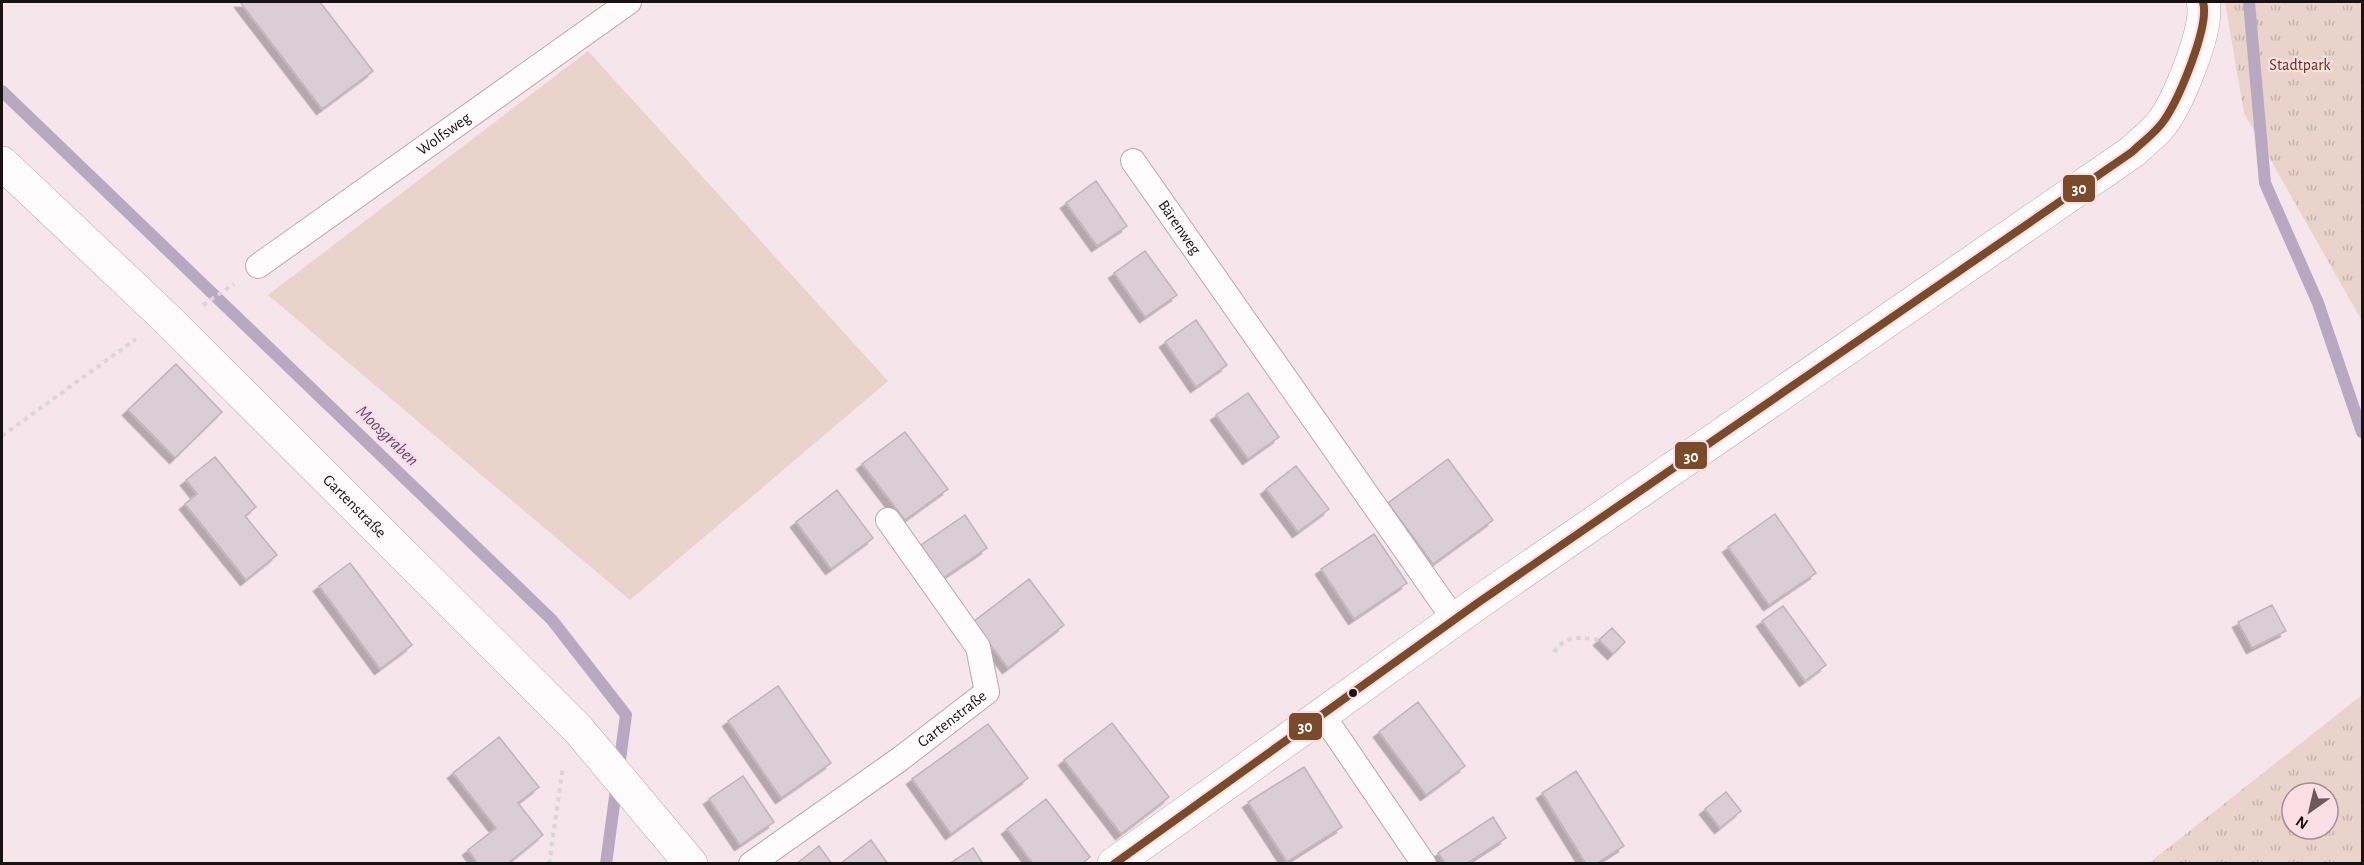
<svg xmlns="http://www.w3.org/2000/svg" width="2364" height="865" viewBox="0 0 2364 865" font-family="'Alegreya Sans',sans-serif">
<defs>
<pattern id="park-tufts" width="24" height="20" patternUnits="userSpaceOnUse" patternTransform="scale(1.5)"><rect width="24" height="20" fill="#e9d3cb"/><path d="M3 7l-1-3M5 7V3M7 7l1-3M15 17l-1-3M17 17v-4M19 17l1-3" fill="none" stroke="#c7b4ad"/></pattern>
<filter id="shadow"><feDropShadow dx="-5.5" dy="5.5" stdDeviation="0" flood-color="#0004"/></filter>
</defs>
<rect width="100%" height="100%" fill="#f6e5ea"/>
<path fill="#e9d3cb" d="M588 51 888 381 630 600 268 295Z"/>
<path fill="url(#park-tufts)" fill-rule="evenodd" d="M2225 2H2362V321L2244 113Z
M2362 695V863H2149ZM2292 793H2328V829H2292Z"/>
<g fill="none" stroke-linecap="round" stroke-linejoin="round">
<path stroke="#b8a8c1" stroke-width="12" d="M2249 2 2265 183 2318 303 2362 432
M2 91 552 620 626 715 606 864"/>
</g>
<path fill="#dacdd4" stroke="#c0b4b9" stroke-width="1.5" filter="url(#shadow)" d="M240 2H320L373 71 322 109Z
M1096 181 1127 226 1097 246 1066 203Z
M1145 251 1177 295 1145 317 1114 273Z
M1196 320 1227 365 1196 387 1165 342Z
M176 364 222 412 175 458 128 410Z
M1248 393 1279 437 1248 459 1216 415Z
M905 432 948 489 905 520 862 464Z
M215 457 256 507 245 516 277 555 246 580 185 504 197 494 186 480Z
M1448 459 1493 520 1433 564 1388 503Z
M1296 466 1329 509 1298 532 1266 489Z
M837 490 873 538 831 569 796 522Z
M1775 514 1816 573 1769 605 1728 547Z
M965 515 987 548 943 578 921 545Z
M1374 534 1407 583 1354 619 1321 569Z
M350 563 412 645 380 669 319 586Z
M1029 579 1064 625 1008 668 973 622Z
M2272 605 2286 631 2252 648 2238 622Z
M1783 606 1826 665 1805 681 1762 621Z
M1612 628 1625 642 1613 654 1599 640Z
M778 686 831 763 781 798 728 721Z
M1418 702 1465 766 1426 795 1379 732Z
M1112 723 1169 797 1121 834 1064 760Z
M988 724 1028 778 951 834 912 779Z
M499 737 539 787 518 803 543 835 507 864H478L468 850 496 828 453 773Z
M1304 767 1342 827 1287 862 1248 802Z
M1576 771 1624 846 1596 864H1586L1542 793Z
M743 776 774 822 740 845 709 799Z
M1726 792 1741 811 1720 828 1705 809Z
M1046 799 1090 857 1082 864H1033L1007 829Z
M1493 817 1506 838 1466 864H1446L1438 853Z
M871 840 888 864H840Z
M819 846 832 864H796Z
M973 848 983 864H949Z"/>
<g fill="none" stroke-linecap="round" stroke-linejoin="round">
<defs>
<g id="service">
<path id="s1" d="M1133 161 1454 619"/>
<path id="s2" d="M258 266 629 2"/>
<path d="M1322 714 1424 864"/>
<path id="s3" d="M751 864 900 759 987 692 978 647 888 520"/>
</g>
<g id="minor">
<path id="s4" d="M2 163 166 318 578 729 691 864"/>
<path d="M1114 864 1479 602 2132 152C2142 142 2157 132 2165 119 2179 98 2210 26 2203 2"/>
</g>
</defs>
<use href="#service" stroke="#b6a9ac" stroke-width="26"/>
<use href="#minor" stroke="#b6a9ac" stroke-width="34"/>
<path stroke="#dbd6d7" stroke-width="4" stroke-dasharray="4.5 4.5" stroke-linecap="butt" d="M203 305 234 284
M2 436 136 339
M1554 652C1566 635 1580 637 1599 640
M549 864 563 767"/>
<use href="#service" stroke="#fefbfc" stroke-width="24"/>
<use href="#minor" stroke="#fefbfc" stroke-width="33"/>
<defs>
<path id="bus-1" d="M1114 864 1479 602 2132 152C2142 142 2157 132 2165 119 2179 98 2210 26 2203 2"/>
</defs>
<use href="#bus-1" stroke="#fcdfe6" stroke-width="12"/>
<use href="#bus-1" stroke="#7a4b2a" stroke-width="8"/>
</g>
<circle fill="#1a1113" stroke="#fcdfe6" stroke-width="2" cx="1353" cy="693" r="5"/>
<g text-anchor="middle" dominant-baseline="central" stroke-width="4.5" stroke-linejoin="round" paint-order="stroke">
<g font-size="16" fill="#603508" stroke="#fcdfe6">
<text x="2300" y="65">Stadtpark</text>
</g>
<g font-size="16" fill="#1a1113" stroke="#fcdfe6">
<text stroke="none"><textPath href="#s2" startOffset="228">Wolfsweg</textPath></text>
<text stroke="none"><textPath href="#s1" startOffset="81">Bärenweg</textPath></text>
<text stroke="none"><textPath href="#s4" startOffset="492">Gartenstraße</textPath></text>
<text stroke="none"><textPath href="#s3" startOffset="248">Gartenstraße</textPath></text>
</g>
<g font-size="18" font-style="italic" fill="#614a7b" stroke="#fcdfe6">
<text transform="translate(387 436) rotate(44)">Moosgraben</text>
</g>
</g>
<g stroke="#fcdfe6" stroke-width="2">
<rect x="2062" y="174" width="34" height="29" rx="6" fill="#7a4b2a"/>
<rect x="1674" y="441" width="34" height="29" rx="6" fill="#7a4b2a"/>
<rect x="1288" y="712" width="35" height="29" rx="6" fill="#7a4b2a"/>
</g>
<g font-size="16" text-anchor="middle" font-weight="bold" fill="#fff">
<text x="2079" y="194">30</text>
<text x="1691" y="462">30</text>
<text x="1305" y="732">30</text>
</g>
<rect width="2364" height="865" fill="none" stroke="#1a1113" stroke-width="6"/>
<g transform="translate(2310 811) rotate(214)"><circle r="28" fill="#fcdfe6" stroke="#a28d92" stroke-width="1.5"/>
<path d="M0-4.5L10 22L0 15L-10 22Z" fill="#675b5e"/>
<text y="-9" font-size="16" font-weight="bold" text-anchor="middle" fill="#1a1113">N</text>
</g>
</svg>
